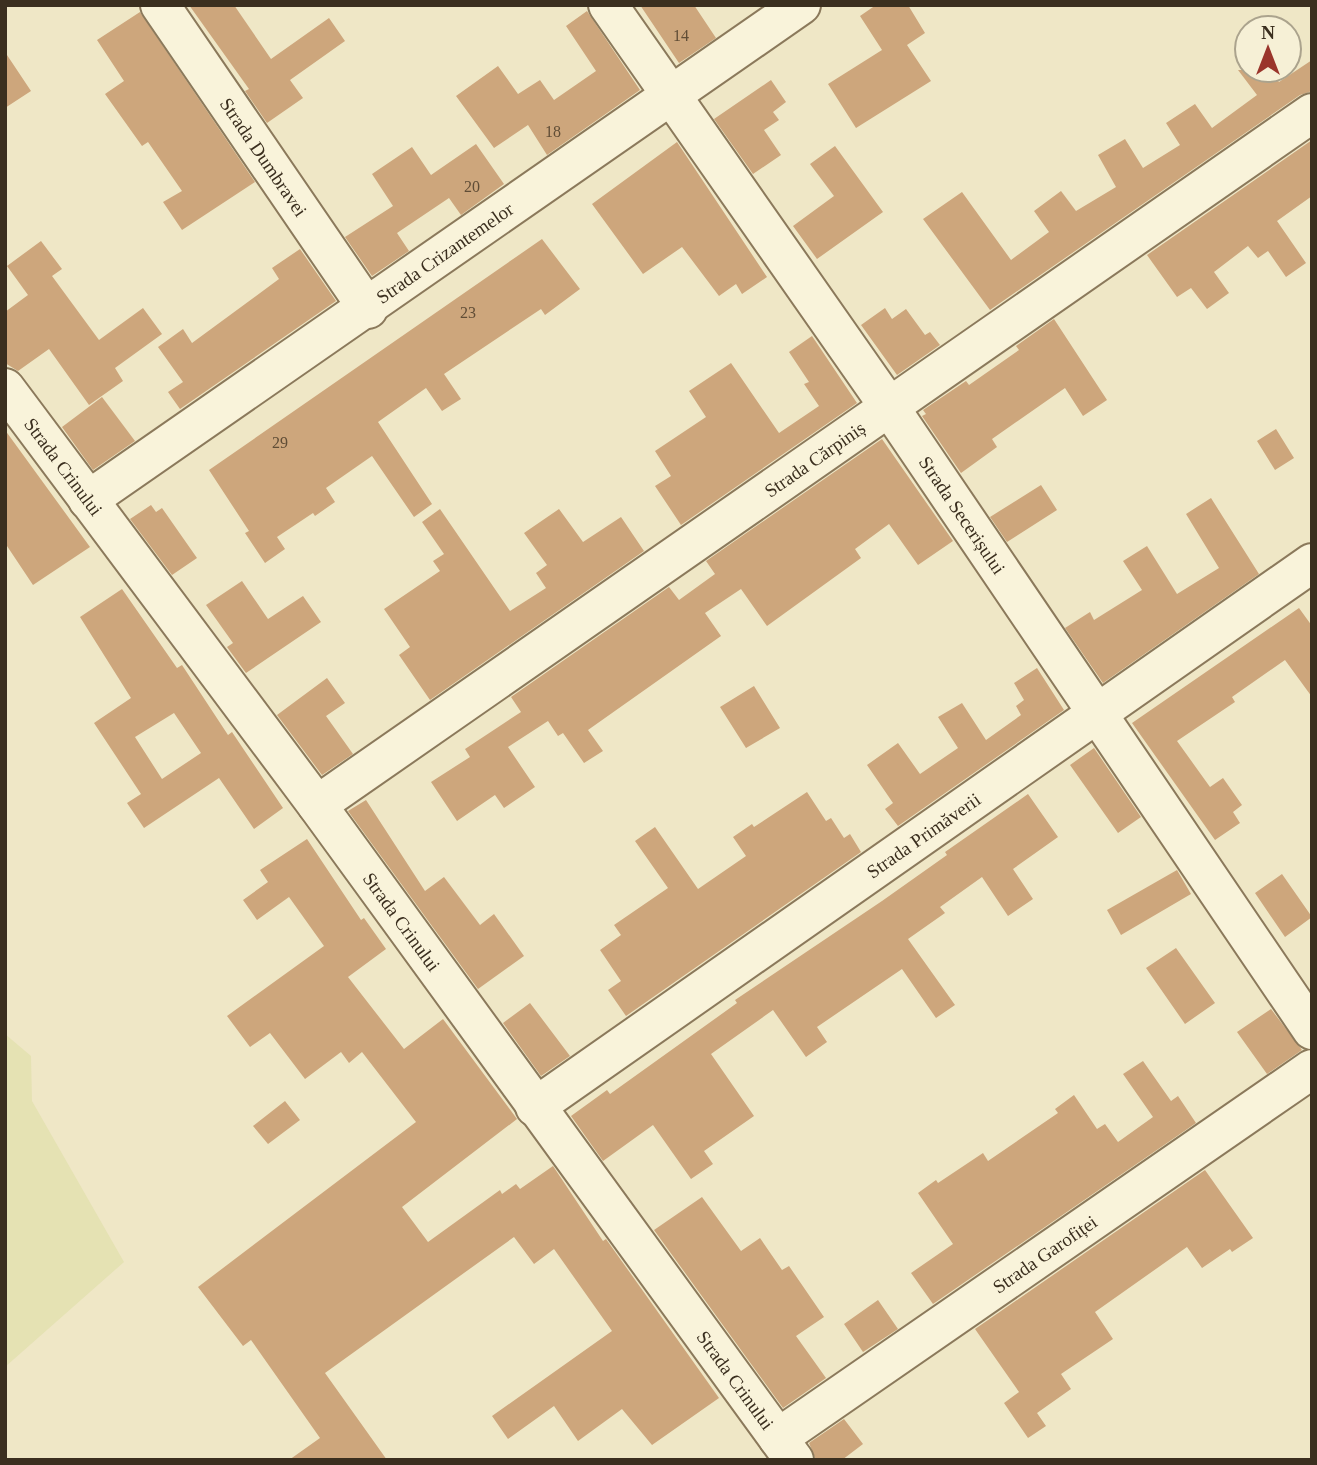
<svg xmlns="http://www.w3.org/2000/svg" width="1317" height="1465" viewBox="0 0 1317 1465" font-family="'Times New Roman',serif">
<rect width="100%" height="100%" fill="#efe7c6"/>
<path fill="#e5e2b3" d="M5 1034 31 1056 32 1101 124 1262 5 1367Z"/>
<path fill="#cda67c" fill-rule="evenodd" d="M189 5H234L271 59 329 18 345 41 290 80 303 98 267 123 245 91 249 89Z
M640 5H694L716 38 679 63Z
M876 5H908L925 33 907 45 931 81 856 128 828 84 882 50 860 16Z
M587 11 640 90 547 155 528 125 494 148 456 96 498 66 518 94 540 80 554 100 596 71 566 26Z
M140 12 255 182 182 230 163 202 182 191 148 142 142 146 105 94 124 81 97 40Z
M5 52 31 91 5 108Z
M1312 60V91L1300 95 990 310 923 219 962 192 1011 260 1049 232 1034 211 1061 191 1076 211 1116 187 1098 155 1125 139 1143 168 1180 145 1166 123 1195 104 1212 128 1257 95 1238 70H1270L1279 82Z
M771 80 786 102 773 112 779 120 764 130 781 155 753 174 714 119Z
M1312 140V196L1277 221 1306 263 1286 277 1268 251 1258 258 1248 246 1214 272 1229 293 1207 309 1191 288 1177 297 1147 255Z
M677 142 767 277 742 294 736 284 719 296 682 247 643 274 592 204Z
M476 144 504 184 461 215 449 198 397 233 409 251 372 276 345 237 393 206 372 174 412 147 431 175Z
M835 146 883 212 817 259 793 226 834 196 810 164Z
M542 239 580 289 545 315 541 309 444 374 461 399 442 411 426 388 378 422 432 504 414 517 372 456 326 488 335 502 315 516 313 513 277 537 285 549 265 563 245 533 249 531 209 470Z
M41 241 62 269 52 276 99 340 143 308 162 334 115 368 123 381 89 405 49 349 18 371 5 363V312L28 295 7 266Z
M300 249 336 301 180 409 168 392 183 382 158 347 183 329 192 343 279 279 272 268Z
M885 308 892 319 906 309 925 335 930 332 940 345 897 375 861 325Z
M1054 319 1107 400 1083 416 1065 388 992 439 997 447 961 473 922 416 926 414 923 410 966 381 969 385 1019 350 1016 346Z
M812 336 857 403 681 525 655 486 671 476 655 451 706 417 689 391 731 363 779 433 819 406 804 384 809 382 789 352Z
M102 397 135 441 93 470 62 427Z
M1276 429 1294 458 1275 470 1257 441Z
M5 430 90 547 33 585 5 543Z
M882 439 953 541 918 565 889 524 855 549 861 558 767 626 741 589 705 613 721 636 588 730 603 751 584 763 563 733 558 736 548 721 508 747 535 787 504 808 495 795 457 821 431 782 470 757 465 749 521 712 511 697 669 587 679 600 715 574 706 561Z
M1041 485 1057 510 1007 542 990 517Z
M1211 498 1259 574 1103 683 1065 628 1090 612 1094 620 1142 590 1123 561 1147 546 1177 594 1219 568 1186 514Z
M151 505 156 512 162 508 197 558 172 575 130 519Z
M440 509 510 611 546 588 536 573 547 565 524 533 559 509 583 542 621 517 644 551 430 700 399 655 410 647 384 609 440 571 433 561 444 554 422 522Z
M242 581 268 619 303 596 321 622 246 673 227 647 233 643 206 605Z
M122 589 177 668 182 665 228 735 232 732 283 808 254 829 219 778 144 828 127 803 141 794 94 723 131 698 80 617ZM174 713 201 753 162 779 135 737Z
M1299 608 1312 626V697L1285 660 1232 697 1235 702 1177 741 1210 787 1223 778 1242 805 1233 812 1240 823 1215 840 1132 723Z
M1037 668 1064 710 898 826 885 809 893 803 867 765 898 743 920 774 958 748 938 717 962 703 986 740 1021 715 1016 706 1024 700 1014 683Z
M327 678 345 703 326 716 353 754 322 775 277 715Z
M754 686 780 728 746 748 720 707Z
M1094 748 1141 817 1118 833 1070 765Z
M807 792 826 821 831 818 844 838 850 834 861 852 626 1016 608 990 621 981 600 950 621 935 614 925 668 888 635 841 655 827 698 889 746 856 733 837 752 824 754 827Z
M1028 794 1058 837 1013 869 1033 899 1008 916 982 877 940 907 945 913 908 939 955 1005 936 1018 902 969 817 1027 827 1042 806 1057 773 1010 711 1054 754 1116 704 1151 713 1164 691 1179 653 1125 603 1161 571 1116 607 1090 610 1094 677 1046 737 1003 735 1000 882 901 947 855 945 852Z
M366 800 425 891 444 877 480 925 494 914 524 956 478 989 348 811Z
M307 839 361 920 364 918 386 949 348 977 404 1049 443 1019 517 1119 402 1207 428 1242 500 1190 502 1194 516 1184 520 1189 553 1166 603 1241 606 1239 719 1398 652 1445 622 1409 578 1441 554 1406 508 1439 492 1416 612 1331 554 1249 534 1264 514 1237 325 1373 387 1460H289L320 1438 251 1340 243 1346 198 1287 416 1122 362 1052 349 1063 341 1052 305 1079 270 1033 250 1047 227 1016 324 946 289 897 257 920 243 900 268 882 260 870Z
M1177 870 1191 894 1121 935 1107 910Z
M1282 874 1312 917 1285 937 1255 893Z
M1176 948 1215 1003 1185 1024 1146 968Z
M530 1003 570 1056 541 1076 503 1023Z
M1271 1009 1302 1050 1267 1074 1237 1032Z
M1143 1061 1171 1101 1178 1096 1196 1123 933 1304 911 1273 953 1244 918 1193 936 1180 938 1183 983 1153 988 1161 1058 1113 1055 1109 1074 1095 1097 1129 1105 1124 1118 1142 1153 1117 1123 1074Z
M285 1101 300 1120 268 1144 253 1126Z
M1205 1170 1253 1238 1232 1252 1230 1249 1202 1268 1187 1247 1095 1312 1113 1339 1061 1374 1071 1389 1037 1413 1046 1426 1028 1438 1004 1403 1019 1392 975 1329Z
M702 1197 741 1251 760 1238 782 1270 789 1266 824 1317 796 1336 826 1378 783 1408 654 1230Z
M878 1300 898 1329 863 1352 844 1324Z
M844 1419 863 1444 842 1460H816L809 1443Z"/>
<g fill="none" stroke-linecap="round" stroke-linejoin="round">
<defs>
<g id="minor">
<path id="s1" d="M160 5 368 309"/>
<path id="s2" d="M608 5 890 408 1312 1030"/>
<path id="s3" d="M5 388 317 805 794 1460"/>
<path id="s4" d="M88 500 801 5"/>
<path id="s5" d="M317 805 1312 113"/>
<path id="s6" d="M535 1107 1312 563"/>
<path id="s7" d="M778 1438 1312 1069"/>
</g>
</defs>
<use href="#minor" stroke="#8b795b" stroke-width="42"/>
<use href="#minor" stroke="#f9f3da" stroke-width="38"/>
</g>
<g text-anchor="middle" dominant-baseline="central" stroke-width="5" stroke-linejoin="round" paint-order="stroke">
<g font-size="16" fill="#604d36">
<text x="681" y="35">14</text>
<text x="553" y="131">18</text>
<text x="472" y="186">20</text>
<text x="468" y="312">23</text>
<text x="280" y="442">29</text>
</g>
<g font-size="19" fill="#3b2f1f" stroke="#f6f0d6">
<text stroke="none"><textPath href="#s1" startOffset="184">Strada Dumbravei</textPath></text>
<text stroke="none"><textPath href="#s4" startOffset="434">Strada Crizantemelor</textPath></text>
<text stroke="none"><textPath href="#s5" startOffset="606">Strada Cărpiniș</textPath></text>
<text stroke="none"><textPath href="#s3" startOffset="98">Strada Crinului</textPath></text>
<text stroke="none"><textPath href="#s2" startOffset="621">Strada Secerișului</textPath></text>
<text stroke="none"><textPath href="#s6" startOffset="474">Strada Primăverii</textPath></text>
<text stroke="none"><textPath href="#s3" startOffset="665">Strada Crinului</textPath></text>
<text stroke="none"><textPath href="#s7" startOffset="324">Strada Garofiței</textPath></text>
<text stroke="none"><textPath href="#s3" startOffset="1232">Strada Crinului</textPath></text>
</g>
</g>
<rect width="1317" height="1465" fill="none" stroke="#3b2f1f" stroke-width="14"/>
<g transform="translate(1268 49)"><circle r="33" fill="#f6f0d6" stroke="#aba38d" stroke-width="2"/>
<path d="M0-5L12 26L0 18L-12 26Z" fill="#9a352b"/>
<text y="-10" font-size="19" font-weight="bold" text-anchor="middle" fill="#3b2f1f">N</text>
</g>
</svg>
